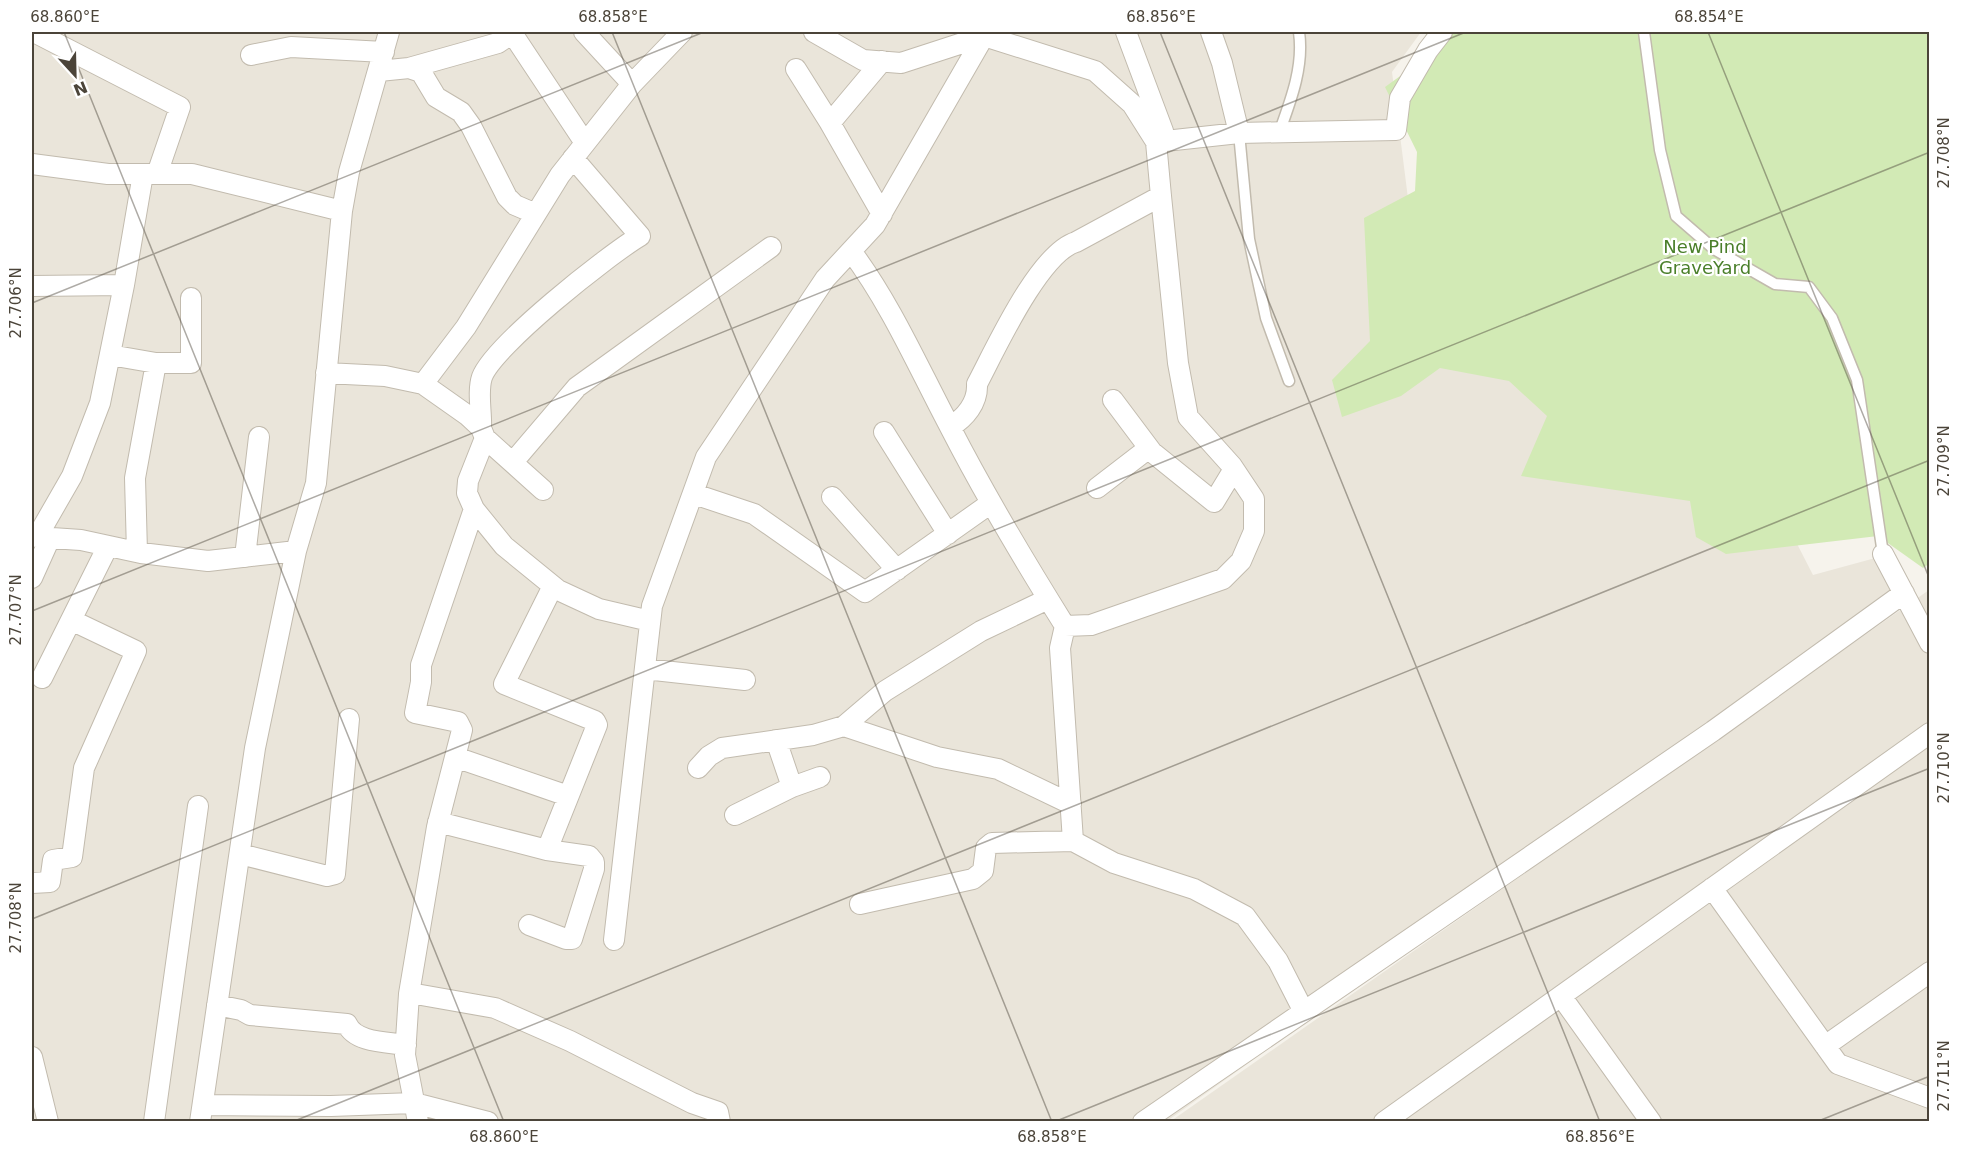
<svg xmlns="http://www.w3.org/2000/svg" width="1961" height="1153" viewBox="0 0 1961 1153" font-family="'DejaVu Sans',sans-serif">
<rect width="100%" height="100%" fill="#f6f3ec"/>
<path fill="#eae5da" d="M32 32H1421L1392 72 1412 230 1772 495 1813 575 1879 557 1900 601 1167 1121H32Z
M1929 590V1121H1171Z"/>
<path fill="#d2eab5" d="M1427 32H1929L1930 563 1923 568 1878 536 1726 554 1696 537 1690 501 1521 476 1547 416 1509 381 1440 368 1401 396 1342 417 1332 380 1370 341 1364 218 1415 191 1417 152 1385 87 1414 66Z"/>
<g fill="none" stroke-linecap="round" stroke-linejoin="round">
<defs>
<path id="service" d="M1644 32 1660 150 1676 216 1714 249 1775 284 1809 287 1832 318 1857 380 1883 554
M1239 133 1249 239 1266 318 1289 381
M1279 133C1291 100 1304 66 1299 32"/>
<path id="minor" d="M34 32 180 107 157 174
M584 32 632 84
M814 32 863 60 901 63 984 36 1095 71 1132 104 1156 142 1239 133 1396 130 1400 98 1428 50 1442 32
M1211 32 1222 63 1239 133
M512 33 585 143
M251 55 291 47 384 52
M409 68 498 43 514 32
M796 69 830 123 882 214
M379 71 409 68 421 72 436 97 461 112 471 126 507 197 515 205 536 214
M830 123 882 61
M32 164 108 174H192L342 211
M851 251C892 306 919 369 951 429 986 497 1025 562 1065 626L1060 648 1073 841 1114 863 1194 889 1245 916 1278 961 1303 1010
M32 286 124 285
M110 355 156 363H191V298
M326 373 385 376 423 384 467 415 481 428 485 438 468 481 467 493 474 509 504 546 558 590 599 609 650 621
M423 384 466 327 560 175 632 84 682 32
M1113 400 1152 452 1214 502 1234 469
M950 427C965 418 978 403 977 384 995 350 1039 253 1076 242L1161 196
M481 428C482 413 477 392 482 377 493 346 608 255 640 236L573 158
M884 432 948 534
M485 438 543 490
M513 462 577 387 771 247
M1097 488 1149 448
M694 494 754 514 865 592 991 503
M832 497 897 570
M32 533 37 537 81 540 141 553 208 561 296 551
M37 537 72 476 100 403 124 285 143 174
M137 552 135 478 156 363
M1883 554 1930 643
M245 557 259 437
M32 578 50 538
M1065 626 1091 625 1223 579 1241 561 1254 531V499L1232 466 1188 417 1178 363 1161 196 1156 142 1163 131 1126 32
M645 669 745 680
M42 678 108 546
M844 726 937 757 998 769 1071 804
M776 740 792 787
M455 757 568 796
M698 768 709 756 722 748 813 735 844 726 885 691 981 631 1048 599
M735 815 792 787 820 777
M438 822 547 850 589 856 594 862V869L572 939H566L529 925
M547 850 597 725 595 721 504 684 553 586
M240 854 327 876 335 874 349 719
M32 883 50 882 53 860 72 857 84 768 136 651 71 620
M1712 888 1838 1064 1930 1098
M860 904 973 879 983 871 986 848 992 843 1073 841
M614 940 652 606 706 457 825 279 875 225 984 36
M410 993 495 1008 570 1041 692 1103 718 1112 720 1122
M1561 996 1651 1122
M217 1005 241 1010 250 1015 347 1024C355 1043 388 1042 406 1045
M1825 1046 1930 972
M32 1057 48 1122
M203 1105 331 1106 414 1103 488 1122
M154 1122 198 806
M200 1122 255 748 296 551 316 483 342 211 349 172 389 32
M418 1122 405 1055 409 994 437 827 462 730 458 722 415 713 421 682V665L474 509
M1143 1122 1713 731 1904 593
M1384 1122 1930 733"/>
</defs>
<use href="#service" stroke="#c2bbae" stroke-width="13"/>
<use href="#minor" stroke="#c2bbae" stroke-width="22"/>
<use href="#service" stroke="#fff" stroke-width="10"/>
<use href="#minor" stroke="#fff" stroke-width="20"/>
</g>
<path fill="none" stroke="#4b4439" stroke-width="1.5" stroke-opacity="0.45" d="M64 32 504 1122M612 32 1052 1122M1160 32 1600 1122M1708 32 1930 580M32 303 704 32M32 611 1466 32M32 919 1930 152M292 1122 1930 460M1054 1122 1930 768M1816 1122 1930 1076"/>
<g text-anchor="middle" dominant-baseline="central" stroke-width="4.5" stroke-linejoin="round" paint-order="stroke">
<g font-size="18" fill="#4a7f2a" stroke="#fff">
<text x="1705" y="246">New Pind<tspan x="1705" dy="21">GraveYard</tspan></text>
</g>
</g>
<rect width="1961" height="1153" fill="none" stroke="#ffffff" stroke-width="66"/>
<g transform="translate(75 75) rotate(158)" stroke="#ffffff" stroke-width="4.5" paint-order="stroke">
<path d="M0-4.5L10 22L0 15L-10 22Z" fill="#4b4439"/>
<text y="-9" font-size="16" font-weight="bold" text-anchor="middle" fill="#4b4439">N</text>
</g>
<rect x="33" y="33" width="1895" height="1087" fill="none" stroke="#4b4439" stroke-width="2"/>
<g font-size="15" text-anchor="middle" fill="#4b4439">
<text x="65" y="22">68.860°E</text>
<text x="613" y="22">68.858°E</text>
<text x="1161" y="22">68.856°E</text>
<text x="1709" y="22">68.854°E</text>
<text transform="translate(1944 153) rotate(-90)" y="5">27.708°N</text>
<text transform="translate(16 303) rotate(-90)" y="5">27.706°N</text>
<text transform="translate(1944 461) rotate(-90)" y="5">27.709°N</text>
<text transform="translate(16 610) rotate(-90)" y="5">27.707°N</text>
<text transform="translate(1944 768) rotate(-90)" y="5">27.710°N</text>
<text transform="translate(16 918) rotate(-90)" y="5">27.708°N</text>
<text transform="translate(1944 1076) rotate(-90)" y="5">27.711°N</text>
<text x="504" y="1142">68.860°E</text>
<text x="1052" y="1142">68.858°E</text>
<text x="1600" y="1142">68.856°E</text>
</g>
</svg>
